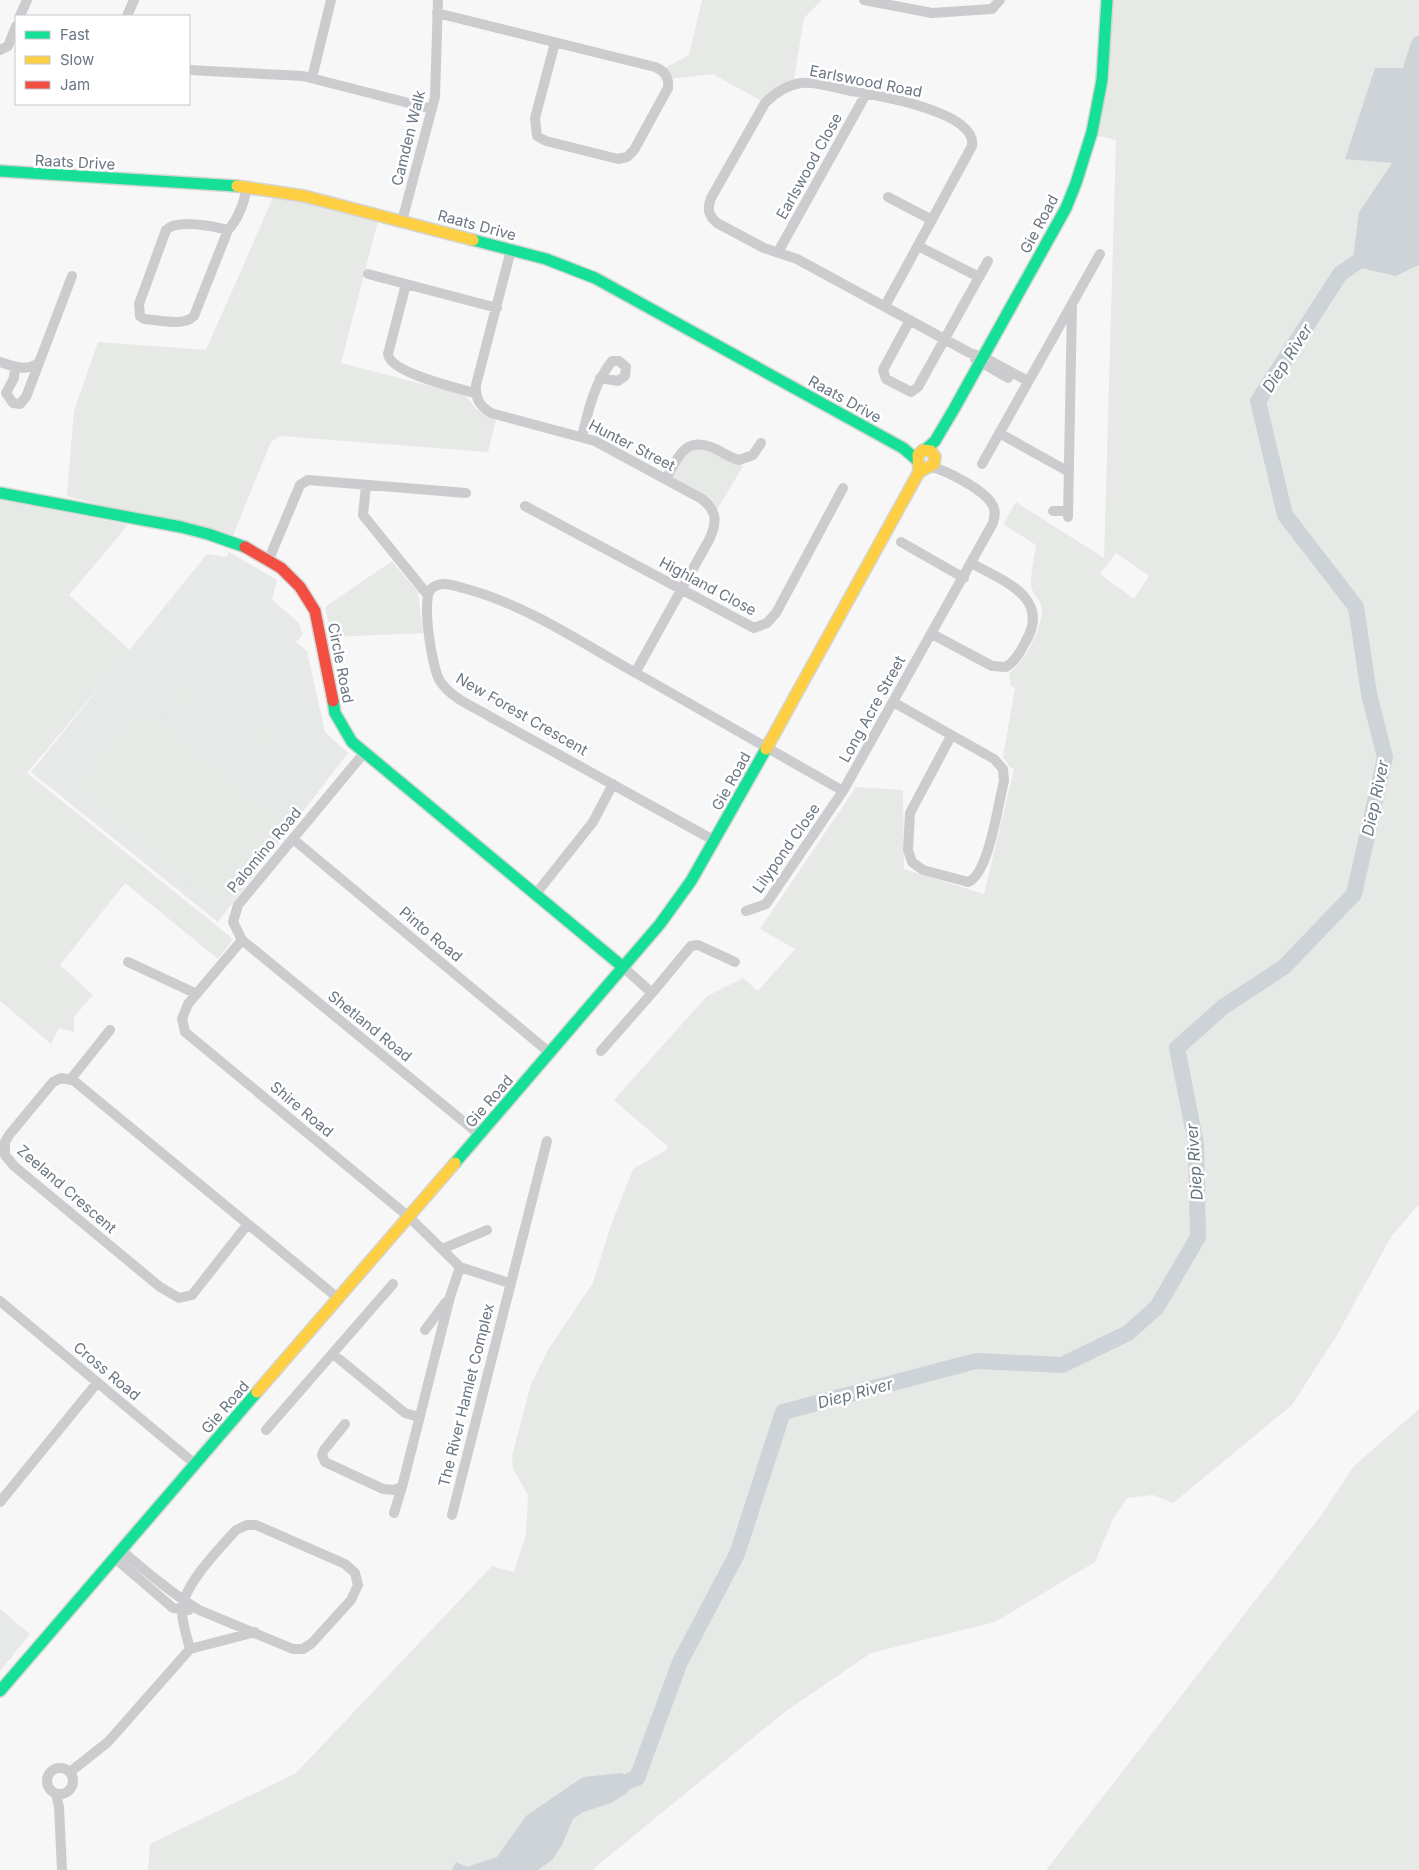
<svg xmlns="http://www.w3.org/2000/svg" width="1419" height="1870" viewBox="0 0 1419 1870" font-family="Inter,sans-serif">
<rect width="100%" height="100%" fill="#f7f7f7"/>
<path fill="#e7e9e9" d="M229 552 277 580 272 600 298 622 303 634 296 642 307 651 325 732 348 753 218 922 31 772 207 554 226 557Z
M0 1609 30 1634 0 1671Z"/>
<path fill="#e6e9e5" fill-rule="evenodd" d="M702 0H822L804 18 793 85 765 103 713 74 668 79 661 70 689 55Z
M1112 0H1419V73L1411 68 1345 158 1392 163 1359 212 1396 276 1419 265V1204L1391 1237 1337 1335 1292 1405 1173 1503 1153 1495 1127 1498 1112 1521 1095 1562 995 1622 871 1653 786 1711 592 1870H148L150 1844 296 1773 492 1566 514 1572 526 1535 528 1495 513 1469 512 1456 531 1384 548 1350 593 1283 611 1225 633 1169 665 1151 668 1147 614 1100 707 996 743 978 758 991 795 949 760 929 856 787 903 790 904 869 984 894 1014 769 1010 767 1003 757 1015 688 1011 686 1009 673C1024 664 1043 626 1042 608 1041 600 1031 593 1031 584 1031 571 1034 557 1036 545L1003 524 1016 502 1104 558 1116 140 1095 135ZM1116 553 1149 576 1134 599 1100 574Z
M276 191 379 217 341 363 465 395 476 409 496 420 488 452 280 436 271 442 231 540 67 496 74 411 98 342 206 350Z
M706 444 743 466 717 510 667 480 684 452Z
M0 500 128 525 69 595 130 650 27 773 233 939 218 959 125 883 60 965 93 995 74 1017V1032L59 1028 51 1044 0 1001Z
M392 561 418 592 423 633 332 637 325 607Z
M185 675 202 689 176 721 159 707Z
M141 702 287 824 216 908 70 786Z
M272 709 289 723 264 755 246 741Z
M1419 1409V1870H1046L1320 1517 1354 1466Z"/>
<path fill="#cdd3d6" d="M1375 68H1411L1419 73V265L1396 276 1352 266 1359 212 1392 163 1345 159Z
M622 1773 628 1777 637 1778 626 1794 611 1803 583 1812 573 1819 562 1845 552 1860 538 1870H452L456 1862 467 1867 497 1857 526 1816 583 1777Z"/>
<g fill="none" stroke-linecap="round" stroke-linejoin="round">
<path stroke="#cdd3d6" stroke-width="16" d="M1405 87 1419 44
M616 1786 637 1778 680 1662 737 1554 783 1412 976 1361 1062 1365 1128 1333 1157 1307 1198 1237 1196 1144 1177 1048 1223 1007 1284 967 1354 894 1385 757 1369 694 1356 607 1285 515 1258 401 1340 274 1369 254"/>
<defs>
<path id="fast" d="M0 171 237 186
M473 240 546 259 595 278 903 448 917 460
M925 450 935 441 954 409 1066 208 1076 183 1092 132 1102 80 1107 0
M0 493 181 527 208 534 245 547
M333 701 335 713 352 742 623 967
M455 1163 660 924 691 881 766 749
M0 1691 257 1392"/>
<path id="slow" d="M237 186 304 196 473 240
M766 749 919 472 934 464 935 457 931 451 923 450 918 455 919 472
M257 1392 455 1163"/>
<path id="jam" d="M245 547 281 568 300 587 315 611 333 701"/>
</defs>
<use href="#fast" stroke="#d4d5d5" stroke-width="14"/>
<use href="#slow" stroke="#d4d5d5" stroke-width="14"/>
<use href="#jam" stroke="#d4d5d5" stroke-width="14"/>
<path stroke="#ccccce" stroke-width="10" d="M864 0 932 13 992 9 1000 0
M437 13 655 67C665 71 669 77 668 88L634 150 627 157 618 159 546 141 537 136 535 118 555 43
M20 16 27 0
M127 16 134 0
M0 50 8 46 16 26
M189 70 303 76 432 109
M312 78 331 0
M888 197 932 220
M402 221 435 97 438 0
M228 230C214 226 177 219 166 230L139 304 140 316 144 319C159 320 183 327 194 316L228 230C239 218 244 203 247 187
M918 246 979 277
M511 250 476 385C475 399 480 406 491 413L595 441 702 499C718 512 717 523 709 540L635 673
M778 252 866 94
M368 274 497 308
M406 284 388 354C390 373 458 388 475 393
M885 306 972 146C978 111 875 95 851 91 835 88 817 81 801 83 787 85 775 93 765 103L711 198C707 209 708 215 717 223L764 248 797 259 970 353 983 357 1028 381
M910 320 883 370 886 379 911 392 918 387 988 261
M975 359 1008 378
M0 362C12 366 27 372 38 363
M15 367 14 378 6 393 13 403 20 404 26 397 72 276
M999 433 1069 472
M582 436C589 408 594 384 612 361H619L626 367 625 376 618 381 600 378
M982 464 1100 254
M666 479C680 454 686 434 718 450 725 454 731 458 739 460L753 455 761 443
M366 486 363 515 427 594
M525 506 754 628 767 623 776 613 843 488
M1053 511H1068
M1068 517 1072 304
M901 542 964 578
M269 559 300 485 308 480 466 493
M932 634 992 666 1006 667C1017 660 1021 650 1027 639 1050 596 1001 580 971 563
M893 702 994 759 1003 769 1004 781C998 804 989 874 968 882L923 870 912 862 908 850 910 813 951 736
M364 753 238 905 233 922 242 940 480 1135
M293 839 550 1053
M715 841 489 716C472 706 451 698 440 681 432 669 421 599 431 589 440 580 452 585 463 588 525 604 580 642 636 673 705 712 774 751 843 791
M535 895 593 822 613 784
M746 911 766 904 843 791 993 523C995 516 996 510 992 504 984 490 946 470 931 467
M242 940 188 1004 182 1019 185 1032 409 1217 460 1267 509 1283
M128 962 197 994
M623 967 652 993 691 946 698 945 735 962
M601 1051 652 993
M70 1080 110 1030
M247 1225 192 1295 179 1298 160 1287 14 1166 5 1155V1142L9 1135 53 1082 61 1078 73 1080 339 1299
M442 1249 487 1230
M0 1301 195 1464
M425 1330 446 1302
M333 1354 405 1413 419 1417
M345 1424 324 1450 322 1455 325 1462 383 1489 394 1490 402 1487 450 1297 460 1267
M266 1430 393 1284
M0 1502 97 1383
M394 1513 402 1487
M452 1515 547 1141
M122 1551C147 1572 171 1593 199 1610L293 1649H303L312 1643 351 1600 358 1585 355 1573 345 1564 256 1525H247L236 1530C220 1548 182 1586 182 1611 182 1623 187 1637 190 1649
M116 1559 173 1608 189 1610
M47 1781a13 13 0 1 1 26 0a13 13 0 1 1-26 0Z
M70 1772 108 1742 190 1649 255 1632
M56 1794 59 1807 62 1870"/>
<use href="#fast" stroke="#16e098" stroke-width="11"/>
<use href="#slow" stroke="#ffcf43" stroke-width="11"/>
<use href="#jam" stroke="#f24e42" stroke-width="11"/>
</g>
<g text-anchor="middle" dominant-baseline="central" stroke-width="5" stroke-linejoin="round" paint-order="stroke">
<g font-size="15" fill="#6a7683" stroke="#fff">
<text transform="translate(866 81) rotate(11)">Earlswood Road</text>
<text transform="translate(408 138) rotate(-76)">Camden Walk</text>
<text transform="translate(75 162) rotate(3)">Raats Drive</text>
<text transform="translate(809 166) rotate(-61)">Earlswood Close</text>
<text transform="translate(1039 224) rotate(-62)">Gie Road</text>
<text transform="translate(477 225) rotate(15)">Raats Drive</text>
<text transform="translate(845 399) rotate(29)">Raats Drive</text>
<text transform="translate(632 445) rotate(27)">Hunter Street</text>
<text transform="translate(708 586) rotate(28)">Highland Close</text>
<text transform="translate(341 663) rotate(79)">Circle Road</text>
<text transform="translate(872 709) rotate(-61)">Long Acre Street</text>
<text transform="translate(522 714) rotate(30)">New Forest Crescent</text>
<text transform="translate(731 781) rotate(-61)">Gie Road</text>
<text transform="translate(786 848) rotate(-55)">Lilypond Close</text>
<text transform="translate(264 850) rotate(-50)">Palomino Road</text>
<text transform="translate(431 934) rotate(40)">Pinto Road</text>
<text transform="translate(370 1026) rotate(39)">Shetland Road</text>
<text transform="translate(489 1101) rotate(-49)">Gie Road</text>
<text transform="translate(302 1109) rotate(40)">Shire Road</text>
<text transform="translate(67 1189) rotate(41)">Zeeland Crescent</text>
<text transform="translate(107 1371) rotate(40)">Cross Road</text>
<text transform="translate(466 1395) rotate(-76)">The River Hamlet Complex</text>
<text transform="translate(225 1407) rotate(-49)">Gie Road</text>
</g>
<g font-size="16" font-style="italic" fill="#66767f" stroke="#fff">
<text transform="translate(1287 358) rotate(-57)">Diep River</text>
<text transform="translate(1375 798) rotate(-78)">Diep River</text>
<text transform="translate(1194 1162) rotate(-94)">Diep River</text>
<text transform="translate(855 1393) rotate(-15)">Diep River</text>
</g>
</g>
<rect x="15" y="15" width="175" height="90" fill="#ffffff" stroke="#c3c8cd"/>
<rect x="25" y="31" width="25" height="8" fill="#16e098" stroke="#c3c8cd"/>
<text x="60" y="40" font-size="15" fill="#6a7683">Fast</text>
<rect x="25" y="56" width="25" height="8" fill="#ffcf43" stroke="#c3c8cd"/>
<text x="60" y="65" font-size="15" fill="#6a7683">Slow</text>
<rect x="25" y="81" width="25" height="8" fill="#f24e42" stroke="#c3c8cd"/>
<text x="60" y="90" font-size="15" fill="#6a7683">Jam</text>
</svg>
